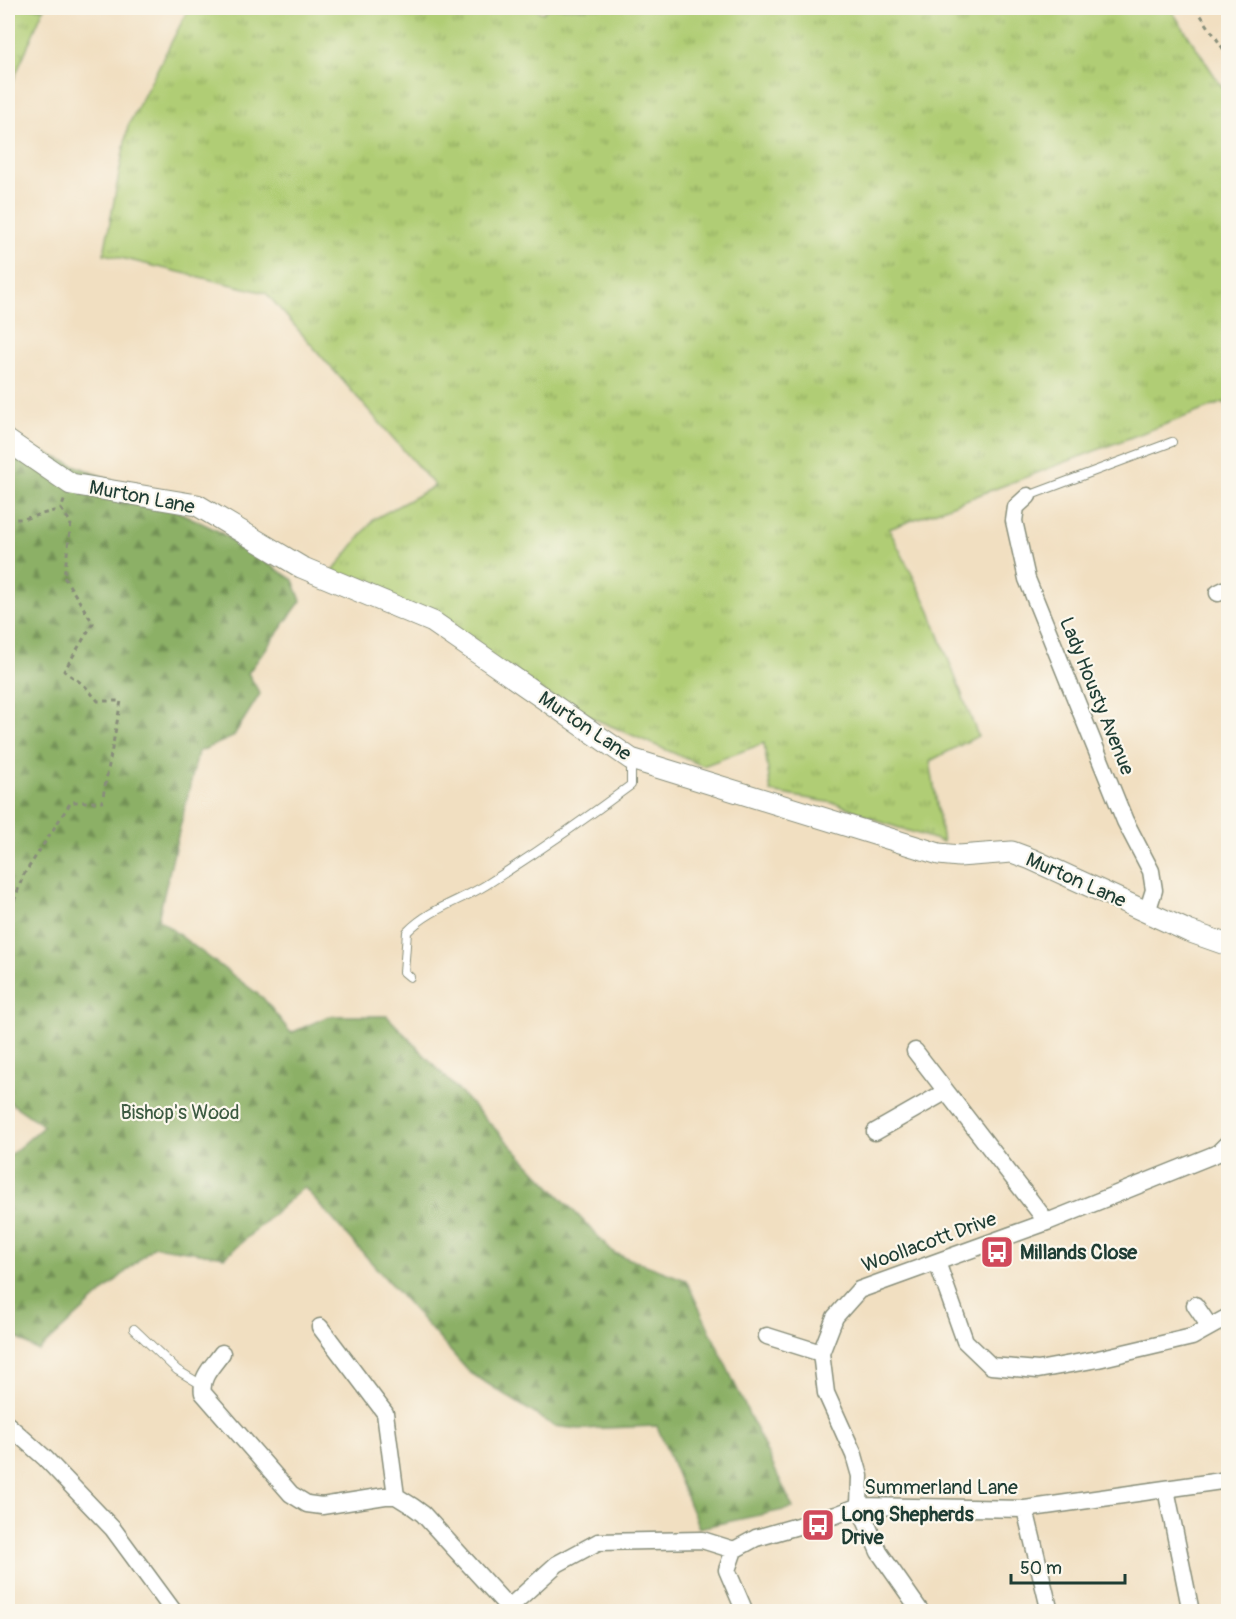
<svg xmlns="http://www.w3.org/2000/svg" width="1236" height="1619" viewBox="0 0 1236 1619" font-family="Pangolin,sans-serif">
<defs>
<pattern id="grass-tufts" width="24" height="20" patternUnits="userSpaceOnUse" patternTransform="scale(1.5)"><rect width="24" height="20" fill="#b0cd74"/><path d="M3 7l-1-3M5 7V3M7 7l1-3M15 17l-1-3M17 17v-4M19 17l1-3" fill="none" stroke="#8fa860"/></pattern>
<pattern id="forest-firs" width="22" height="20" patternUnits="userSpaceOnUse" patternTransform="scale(1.5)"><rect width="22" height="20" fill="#8cb066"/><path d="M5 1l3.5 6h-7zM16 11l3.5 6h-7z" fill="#729055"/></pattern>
</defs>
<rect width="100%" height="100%" fill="#fbf7ec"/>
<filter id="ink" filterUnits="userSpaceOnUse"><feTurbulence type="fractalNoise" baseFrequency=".0167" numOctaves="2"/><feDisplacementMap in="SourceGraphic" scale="12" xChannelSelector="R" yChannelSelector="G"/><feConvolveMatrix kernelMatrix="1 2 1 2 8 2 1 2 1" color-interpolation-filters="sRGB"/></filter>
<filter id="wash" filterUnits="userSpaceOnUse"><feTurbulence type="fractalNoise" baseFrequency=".008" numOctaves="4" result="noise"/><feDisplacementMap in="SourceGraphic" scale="24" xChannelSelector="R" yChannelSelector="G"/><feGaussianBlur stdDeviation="1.35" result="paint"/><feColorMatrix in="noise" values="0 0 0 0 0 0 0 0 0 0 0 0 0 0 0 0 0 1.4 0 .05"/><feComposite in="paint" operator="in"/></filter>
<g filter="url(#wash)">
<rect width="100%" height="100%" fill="#f1dfc1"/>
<path fill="url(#grass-tufts)" stroke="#688554" stroke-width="1.5" d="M8 8H44L8 93Z
M189 8H533L543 13 548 8H1170L1228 96V410L1224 402 889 529 927 604 978 736 930 761 943 842 884 823 839 804 771 792 764 743 703 766 595 719 555 698 333 571 374 519 435 486 266 293 104 254 128 126Z"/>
<path fill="url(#forest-firs)" stroke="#56764d" stroke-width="1.5" d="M11 439 125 486 218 531 293 580 301 601 248 673 260 694 233 737 198 752 158 919 263 998 291 1033 329 1016H387L614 1253 686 1280 793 1508 699 1528 657 1426 579 1429 554 1426 469 1372 304 1187 225 1257 154 1246 38 1351 8 1332V1157L44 1126 8 1101V442Z"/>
</g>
<g filter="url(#ink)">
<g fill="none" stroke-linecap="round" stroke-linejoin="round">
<defs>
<path id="service" d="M1028 496 1172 442
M410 977 404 972 407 932C429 909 460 901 486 885 536 853 584 820 631 785V760
M134 1329 177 1370 202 1385"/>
<path id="minor" d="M1028 496 1016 507 1014 521 1027 579 1125 821 1151 871 1154 890 1147 912
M1218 593 1228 588
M915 1051 1047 1222
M875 1132 945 1092
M937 1262 965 1341 991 1366 1038 1370 1098 1359 1192 1337 1228 1317
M1195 1305 1210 1327
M320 1327 385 1413 396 1496 412 1506 423 1514 509 1608
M767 1336 821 1353
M222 1353C213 1366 200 1377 203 1393L291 1494 307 1504 322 1506 385 1496H396
M8 1425 45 1458 113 1529 174 1612
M1166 1489 1191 1612
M859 1506 860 1476 854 1455 826 1393 821 1353 835 1317 859 1290 1047 1222 1218 1153 1228 1143
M859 1506 879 1552 921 1612
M1025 1509 1050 1612
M734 1550 727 1570 745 1612
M504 1612 557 1564 598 1542 702 1540 734 1550 756 1538 836 1515 859 1506 1025 1509 1228 1480"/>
<path id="tertiary" d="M8 441 71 484 197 505 301 567 433 622 631 759 939 854 959 856 1012 852 1031 859 1188 931 1228 945"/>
</defs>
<use href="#service" stroke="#888e7a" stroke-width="10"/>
<use href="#minor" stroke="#888e7a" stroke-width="19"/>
<use href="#tertiary" stroke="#888e7a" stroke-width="23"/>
<path stroke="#888e7a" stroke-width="3" stroke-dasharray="4.5 4.5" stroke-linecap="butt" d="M1196 8 1228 56
M8 521 10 519H23L61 509
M8 918 23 876 71 802H102L121 701H98L84 685 64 671 93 623 64 577 71 523 61 509 65 498"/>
<use href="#service" stroke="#fff" stroke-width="8"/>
<use href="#minor" stroke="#fff" stroke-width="16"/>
<use href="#tertiary" stroke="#fff" stroke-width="21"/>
</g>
</g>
<defs>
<symbol id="bus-square" viewBox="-11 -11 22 22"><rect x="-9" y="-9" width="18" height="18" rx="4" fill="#d1495b" stroke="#fbf7ec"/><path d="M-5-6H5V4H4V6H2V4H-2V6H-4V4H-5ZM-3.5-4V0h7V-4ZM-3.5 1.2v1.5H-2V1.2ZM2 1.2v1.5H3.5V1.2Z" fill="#fff"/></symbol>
</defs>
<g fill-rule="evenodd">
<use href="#bus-square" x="978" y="1233" width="38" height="38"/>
<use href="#bus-square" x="799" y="1506" width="38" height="38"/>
</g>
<g text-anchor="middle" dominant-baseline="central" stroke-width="4.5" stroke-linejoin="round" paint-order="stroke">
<g font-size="20" fill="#1f3d34" stroke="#fbf7ec">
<text transform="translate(142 497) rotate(11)">Murton Lane</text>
<text transform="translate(1097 696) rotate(68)">Lady Housty Avenue</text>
<text transform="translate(585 726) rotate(34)">Murton Lane</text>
<text transform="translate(1076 880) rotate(24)">Murton Lane</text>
<text transform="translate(929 1242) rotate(-20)">Woollacott Drive</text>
<text x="941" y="1487">Summerland Lane</text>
</g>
<g font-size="20" fill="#3c5a41" stroke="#fbf7ec">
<text x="180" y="1112">Bishop's Wood</text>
</g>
<g font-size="20" font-weight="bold" fill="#1f3d34" stroke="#fbf7ec" text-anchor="start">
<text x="1020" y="1252">Millands Close</text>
<text x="841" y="1514">Long Shepherds<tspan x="841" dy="23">Drive</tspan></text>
</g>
</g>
<rect width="1236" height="1619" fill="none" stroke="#fbf7ec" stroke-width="30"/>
<path d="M1011 1574v9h114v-9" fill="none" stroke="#1f3d34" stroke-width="3"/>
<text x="1020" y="1574" font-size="18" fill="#1f3d34" stroke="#fbf7ec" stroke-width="4.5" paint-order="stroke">50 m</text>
</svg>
